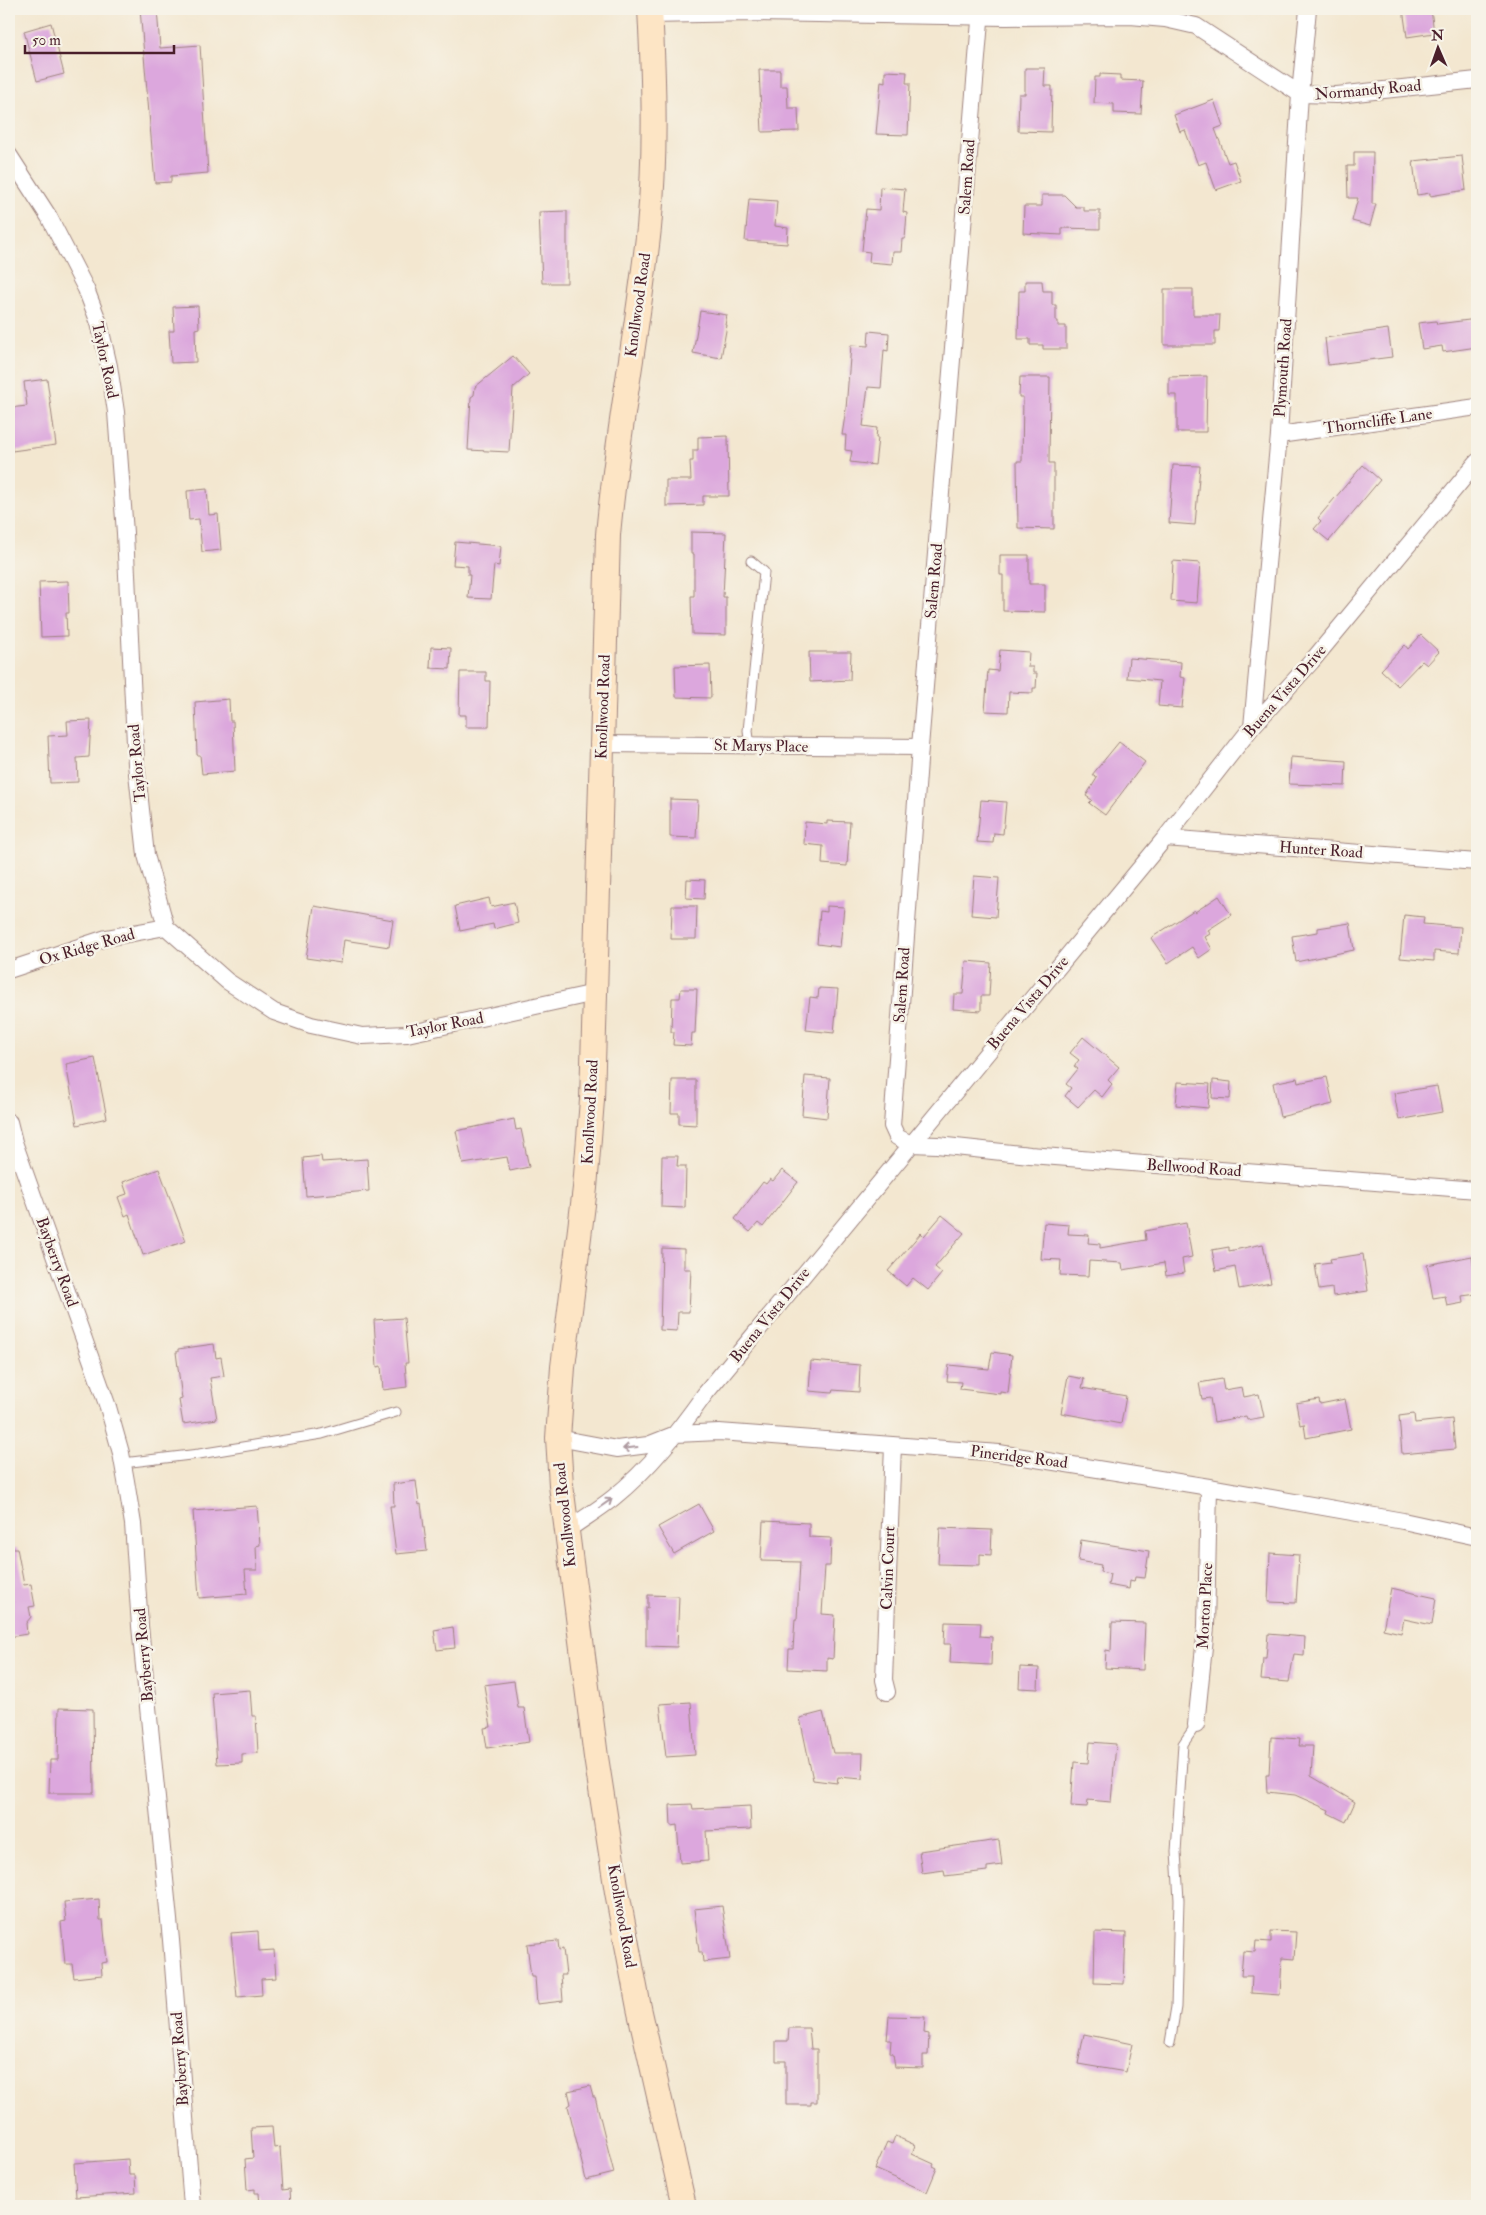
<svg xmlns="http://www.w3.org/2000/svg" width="1486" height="2215" viewBox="0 0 1486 2215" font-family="'IM FELL Double Pica',serif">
<rect width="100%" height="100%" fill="#f7f3e8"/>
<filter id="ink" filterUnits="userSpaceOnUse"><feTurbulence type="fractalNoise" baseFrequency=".02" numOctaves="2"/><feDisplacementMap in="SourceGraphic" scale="10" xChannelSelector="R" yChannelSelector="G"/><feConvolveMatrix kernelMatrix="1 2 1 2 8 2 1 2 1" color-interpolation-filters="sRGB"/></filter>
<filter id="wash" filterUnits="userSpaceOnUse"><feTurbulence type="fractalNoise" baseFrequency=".0096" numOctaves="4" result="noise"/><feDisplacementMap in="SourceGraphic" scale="20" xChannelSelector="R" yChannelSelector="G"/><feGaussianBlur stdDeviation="1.12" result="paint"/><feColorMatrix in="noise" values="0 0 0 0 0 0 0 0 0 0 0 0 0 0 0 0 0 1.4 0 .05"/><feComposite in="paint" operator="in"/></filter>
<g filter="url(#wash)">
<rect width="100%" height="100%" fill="#f3e7d0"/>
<g id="blocks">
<path fill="#dca7dd" d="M140 9H157L160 48 200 45 208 173 171 176V182L155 183Z
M1403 9H1431L1434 33 1407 37Z
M51 23 64 74 37 81 24 31Z
M1025 68H1045L1044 86H1052L1051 132 1018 131 1019 94H1025Z
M759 70H780V86H787L788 108H798L799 131 762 132Z
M885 71 907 72 906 83H910L908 135 876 134 881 81 885 82Z
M1100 74 1120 75V80L1143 81 1141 114 1114 113V104L1094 103 1095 77H1100Z
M1214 100 1223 126 1215 129 1228 163 1234 161 1241 181 1216 190 1206 162 1198 165 1185 130 1180 132 1174 115Z
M1354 152H1373L1372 204H1376L1370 226 1352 221 1358 198H1348L1347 166H1354Z
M1462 156 1466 190 1430 196V193L1417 195 1413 161Z
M880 187 905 189 903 212 907 213 905 239H902L901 252H893L892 264 869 262 870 252 862 251 866 209 879 210Z
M1042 195H1064L1076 207H1084V211H1100V229L1062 228V235L1023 233 1024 206H1042Z
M749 199 777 201 775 226 788 228 787 244 745 241Z
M567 211V283H542L539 212Z
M1025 281H1042L1043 291H1052V305H1056V321H1058V326H1066V349H1043V345H1030V339H1018L1019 291H1025Z
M1164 289H1193V315H1220L1219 331H1215V345H1164Z
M198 306 199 328 195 329 196 362 171 363 169 331H174L173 307Z
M700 311 727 315 725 325H727L721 358 693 353Z
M1477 319V347L1443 352 1442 346 1422 349 1418 323 1436 321 1437 324Z
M1388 329 1392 357 1328 365 1325 338Z
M869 331 889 333 888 351 884 350 881 388 868 387 863 426 877 428 876 438H878L875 465 850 462 852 451 845 450 846 435H842L846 409 851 345 868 346Z
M513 356 529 374 513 388 509 452 468 450 471 397 474 395 475 387Z
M1207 376 1206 432H1177V395H1169V377Z
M1020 377H1050L1049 463H1054V529L1018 528 1017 461H1022L1023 397H1019Z
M47 379 56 445 12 451 9 408 27 406 24 382Z
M728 436 729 496H703V505L666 506V480H691L690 461H693V450H698V437Z
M1173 465 1200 466 1195 525 1169 523Z
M1363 465 1380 480 1329 541 1314 529 1321 521 1318 518Z
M207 489 209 515 218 514 221 550 202 552 199 519 189 520 187 491Z
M691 532 726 533 723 597H726V635L692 634 691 596H694V554H691Z
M455 542 501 546 499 566 494 565 491 599 468 598 470 575H468V566L453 565Z
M1000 555H1029V584H1045V612L1003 611V575H1000Z
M1173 561 1200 563 1197 603 1171 601Z
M68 581 69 613H66L67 636 41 637 39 582Z
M1421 635 1439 652 1427 665 1422 661 1398 686 1381 670 1405 645 1408 649Z
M431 647 451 648 450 669 430 668Z
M1000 650 1029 652 1028 667H1033V673H1037L1036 688H1033V693L1009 692 1008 712 985 711 988 670 998 671Z
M809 652H851L850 680 810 682Z
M1129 658 1181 662 1180 677 1185 678 1182 708 1158 706 1160 681 1127 678Z
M710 665 711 698 676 697 675 666Z
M460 672H486V681H490L489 727H466V715H459Z
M229 699 230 721H233L235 771 202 774 200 755H197L195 702Z
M91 720 89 757 77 758 78 782 50 783 48 736 68 735 67 721Z
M1119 742 1145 762 1105 815 1089 803 1092 800 1086 796 1097 778 1092 775Z
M1291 757 1346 761 1345 786 1289 784Z
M670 799 698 800 696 838 670 837Z
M981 800 1006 802 1003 834 994 833 993 843 977 842Z
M827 821 850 822 847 866 822 864 823 846 804 844 805 822 827 824Z
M974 876 999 878 996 917 971 915Z
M687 879 705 880 704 899 686 898Z
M1219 896 1231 915 1208 930 1210 934 1205 937 1212 949 1199 958 1192 947 1168 963 1151 938 1194 910 1195 912Z
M489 898 491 907 514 902 518 923 494 929 493 924 460 931 455 906Z
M314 906 393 920 389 947 344 940 341 963 306 958Z
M672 906H697L696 939H671Z
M827 906 844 907 840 947 817 944 820 911 827 912Z
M1404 915 1424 917 1423 924 1461 927 1459 953 1434 951V961L1400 958Z
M1350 923 1354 950 1296 962 1292 936 1318 932V928Z
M966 961 991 963 989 996H981V1011L953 1009 954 994H963Z
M819 988 838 989 834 1033 806 1030 810 997 818 998Z
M681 989H697L695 1033H692L691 1046 673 1045 674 1032H671L672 998H680Z
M1083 1037 1119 1067 1108 1080 1112 1084 1102 1097 1094 1090 1078 1107 1065 1096 1071 1088 1066 1084 1078 1069 1074 1066 1079 1060 1070 1053Z
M95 1058 107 1118 77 1125 66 1064Z
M805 1076 830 1078 827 1118 802 1115Z
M1327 1077 1333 1104 1280 1117 1273 1083 1297 1078 1298 1083Z
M672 1080H696V1125L679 1124V1113H671Z
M1213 1080 1231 1082 1230 1099 1212 1098Z
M1178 1082 1210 1084 1208 1108 1176 1105Z
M1437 1086 1442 1112 1399 1120 1394 1093Z
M514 1119 516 1130 521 1129 529 1167 510 1171 507 1157 463 1164 456 1131Z
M321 1156 322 1162 367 1159 369 1191 306 1196 303 1158Z
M662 1156H678L677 1166H686L685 1208 661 1207Z
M159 1169 186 1241 143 1255 129 1214 125 1216 118 1197 127 1194 123 1182Z
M782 1170 798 1182 763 1227 758 1223 750 1232 735 1219 763 1182 766 1184 770 1179 773 1181Z
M942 1215 964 1233 935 1267 942 1273 928 1290 913 1278 906 1286 888 1271 921 1233 924 1236Z
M1044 1223 1069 1225 1068 1234 1089 1235 1088 1243 1100 1244V1248L1146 1240 1145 1231 1186 1223 1192 1257 1182 1259 1184 1273 1166 1276 1164 1263 1123 1270 1122 1263 1089 1261 1088 1276 1060 1275 1061 1260 1041 1259Z
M1263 1244 1271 1283 1239 1289 1235 1267 1216 1271 1212 1250 1229 1247V1251Z
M662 1248 684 1249V1269H691L689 1312H678L677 1331 660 1330Z
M1363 1254 1368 1291 1333 1296 1332 1288 1319 1290 1315 1264 1331 1262 1330 1259Z
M1472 1256 1477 1294 1462 1296 1463 1303 1447 1306 1445 1296 1433 1298 1427 1265Z
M404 1318 408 1363H405L407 1387 383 1390 381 1366 377 1367 374 1320Z
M214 1344 216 1358 221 1357 224 1376 210 1378 217 1419 183 1424 179 1400 182 1399 176 1352H178V1349Z
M992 1352 1012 1355 1008 1393 1000 1392V1394L960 1389 961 1382 947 1381 949 1365 989 1369Z
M811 1361 860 1365 859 1392 833 1390 832 1393 809 1391Z
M1068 1376 1084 1379 1082 1388 1126 1396 1121 1424 1061 1413Z
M1222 1379 1224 1390 1242 1387 1244 1397 1259 1394 1264 1417 1247 1420 1246 1416 1214 1422 1210 1398 1202 1399 1199 1383Z
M1319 1399 1320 1404 1345 1399 1351 1429 1306 1438 1304 1424 1300 1425 1296 1403Z
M1414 1414 1415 1423 1452 1419 1455 1449 1402 1454 1399 1416Z
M416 1481 419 1505 421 1504 427 1551 396 1554 390 1506H394L393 1484Z
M699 1504 714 1531 674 1554 658 1527Z
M257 1506 260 1545 256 1546 257 1570H245L247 1594 199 1598 193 1511Z
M763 1521 809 1523V1537L831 1538 830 1566H825L822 1614 835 1615 833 1659 827 1658V1671L788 1669 789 1649H793L795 1619H797L800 1562 761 1561Z
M940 1528 992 1530 991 1555 980 1554V1565L938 1564Z
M1081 1540 1149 1551 1145 1578 1135 1577 1134 1582 1130 1581 1129 1589 1108 1585 1110 1574 1100 1572 1101 1565 1078 1561Z
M9 1548H17L24 1585 31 1584 35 1606 29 1607 31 1617 26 1623 27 1634 9 1637Z
M1270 1553 1299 1555 1296 1603 1268 1602Z
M1391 1588 1436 1598 1432 1625 1404 1619 1401 1633 1383 1629Z
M648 1595 679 1596 677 1647 646 1646V1607L648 1608Z
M945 1622 981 1623 980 1636 992 1637 991 1665 950 1663 951 1644H944Z
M1112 1622 1145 1623 1143 1670 1105 1668 1106 1650 1111 1651Z
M453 1627 455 1648 437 1650 434 1630Z
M1268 1634 1305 1637 1304 1655 1294 1654 1289 1682 1261 1680 1263 1658H1266Z
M1020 1667 1039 1668 1038 1689 1019 1688Z
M514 1681 518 1708H524L529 1742 487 1748 484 1728 491 1727 484 1685Z
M250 1690 252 1716H256L258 1753 242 1754V1763L217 1764 212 1693Z
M691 1702 695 1755 666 1757 660 1704Z
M59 1708 93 1709 94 1793H49L50 1760H58Z
M823 1712 833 1753H863L862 1779 838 1777 837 1783 813 1780 800 1718Z
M1271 1737 1300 1739 1299 1746H1313L1311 1776 1355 1802 1346 1822 1328 1813 1329 1810 1295 1795 1267 1792 1266 1775H1269Z
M1090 1742 1116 1744 1111 1802 1088 1800 1087 1807 1071 1806 1074 1762 1088 1763Z
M692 1804 693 1809 750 1806 751 1829 706 1831 708 1861 680 1863 677 1825 671 1826 670 1805Z
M999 1840 1002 1865 987 1867V1871L945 1876 944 1870 922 1873 919 1851Z
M99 1899 100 1920H103L107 1962 101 1963 102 1975 74 1978 72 1964H65L61 1922 66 1921 64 1902Z
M722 1906 730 1959 703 1962 702 1952H699L694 1909Z
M258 1931 259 1951 274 1950 276 1978 261 1979 262 1995 237 1997 231 1933Z
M1271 1931 1296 1932 1294 1959 1282 1958 1280 1995 1251 1993 1252 1976H1241L1243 1951 1255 1952 1256 1941 1271 1942Z
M1095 1932 1126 1933 1124 1984 1094 1983Z
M558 1941 559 1950 563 1949 566 1975H561L563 2001 537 2004 535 1977H531L527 1944Z
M889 2016 925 2017 924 2033 929 2034 928 2055H923V2068L895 2067 893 2054 890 2053 891 2040H887Z
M789 2028H809L811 2049H817V2102H811V2105H786V2061H776V2041H788Z
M1084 2034 1132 2044 1126 2072 1078 2064Z
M590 2086 593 2097H595L614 2173 586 2180 568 2106 571 2104 568 2091Z
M272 2127 274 2148 280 2147 283 2190 290 2189 291 2206H260L259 2193H255V2189L247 2190 245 2159 253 2158 251 2128Z
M895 2136 915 2145 912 2154 934 2164 933 2166 937 2168 927 2192 875 2169 887 2142 892 2144Z
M128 2159 129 2175H135L136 2193 76 2197 74 2163Z"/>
</g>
</g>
<g filter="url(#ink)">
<use href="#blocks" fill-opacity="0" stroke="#9e837e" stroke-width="1"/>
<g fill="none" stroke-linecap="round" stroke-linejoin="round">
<defs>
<path id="lane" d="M750 746 748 731 764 572 751 561
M123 1463 199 1454 322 1434 396 1412
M1170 2043 1176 2007 1179 1900 1176 1852 1183 1744 1196 1725"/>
<path id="street" d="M981 9 920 747 892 1126 897 1137 911 1144 937 1145 1030 1155 1477 1190
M650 15 751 13 1006 17 1130 16 1165 19 1196 26 1300 94 1337 95 1477 80
M9 155 49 217 86 289 99 323 109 366 116 412 125 533 136 764 146 855 166 927 227 981 274 1012 311 1025 362 1036 407 1034 595 993
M1279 435 1477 407
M1252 727 1279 435 1300 94 1308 9
M602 744 920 747
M1165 838 1477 862
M9 970 106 938 166 927
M9 1122 14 1142 108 1407 121 1453 126 1481 133 1524 140 1626 171 1940 192 2206
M558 1438 617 1449 648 1445 676 1434 719 1432 999 1453 1209 1487 1403 1521 1477 1537
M566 1531C581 1520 598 1510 613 1498 650 1468 678 1432 705 1394L1165 838 1252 727 1312 661 1477 462
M887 1692 884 1680 893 1445
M1196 1725 1206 1627 1209 1487"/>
<path id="secondary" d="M650 9C654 82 656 155 649 228 638 330 617 432 608 535L592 1100 585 1188 563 1367 558 1438 561 1485 596 1757 617 1892 639 2008 684 2206"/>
</defs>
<use href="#lane" stroke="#9e837e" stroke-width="11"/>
<use href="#street" stroke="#9e837e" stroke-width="18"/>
<use href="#secondary" stroke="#9e837e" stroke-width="26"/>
<use href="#lane" stroke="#fff" stroke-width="9"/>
<use href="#street" stroke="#fff" stroke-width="16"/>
<use href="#secondary" stroke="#fde5c5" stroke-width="24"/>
</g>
<defs><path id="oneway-shaft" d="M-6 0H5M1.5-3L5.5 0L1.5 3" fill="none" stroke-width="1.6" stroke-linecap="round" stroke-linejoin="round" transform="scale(1.25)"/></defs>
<g stroke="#ae9aa0">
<use href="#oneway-shaft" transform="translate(630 1448) rotate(173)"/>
<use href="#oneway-shaft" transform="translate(606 1503) rotate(-35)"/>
</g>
</g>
<g text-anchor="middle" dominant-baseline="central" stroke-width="5" stroke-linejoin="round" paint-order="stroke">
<g font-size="16" fill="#4a1f2b" stroke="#f7f3e8">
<text transform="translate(1368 90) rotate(-5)">Normandy Road</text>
<text transform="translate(967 177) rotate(-86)">Salem Road</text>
<text transform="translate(638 305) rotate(-82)">Knollwood Road</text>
<text transform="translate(105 360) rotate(78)">Taylor Road</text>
<text transform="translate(1283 368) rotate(-86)">Plymouth Road</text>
<text transform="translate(1378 421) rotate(-8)">Thorncliffe Lane</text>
<text transform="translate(934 581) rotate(-85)">Salem Road</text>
<text transform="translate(1285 691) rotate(-49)">Buena Vista Drive</text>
<text transform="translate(603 707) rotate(-88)">Knollwood Road</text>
<text transform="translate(761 746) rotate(1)">St Marys Place</text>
<text transform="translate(137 763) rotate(-95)">Taylor Road</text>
<text transform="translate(1321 850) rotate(4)">Hunter Road</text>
<text transform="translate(87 947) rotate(-16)">Ox Ridge Road</text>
<text transform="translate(902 985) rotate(-86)">Salem Road</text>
<text transform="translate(1028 1003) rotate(-50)">Buena Vista Drive</text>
<text transform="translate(445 1025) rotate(-11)">Taylor Road</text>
<text transform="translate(590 1112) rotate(-87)">Knollwood Road</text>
<text transform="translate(1194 1168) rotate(4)">Bellwood Road</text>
<text transform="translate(57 1262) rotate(70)">Bayberry Road</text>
<text transform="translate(770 1315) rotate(-51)">Buena Vista Drive</text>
<text transform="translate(1019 1457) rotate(7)">Pineridge Road</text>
<text transform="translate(565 1515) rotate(-96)">Knollwood Road</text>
<text transform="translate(888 1568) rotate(-88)">Calvin Court</text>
<text transform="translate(1205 1606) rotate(-87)">Morton Place</text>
<text transform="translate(144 1655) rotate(-95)">Bayberry Road</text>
<text transform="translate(622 1916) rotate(80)">Knollwood Road</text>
<text transform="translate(180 2059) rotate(-94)">Bayberry Road</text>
</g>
</g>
<rect width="1486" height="2215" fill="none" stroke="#f7f3e8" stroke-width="30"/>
<g transform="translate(1438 48) rotate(358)" stroke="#f7f3e8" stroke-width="4" paint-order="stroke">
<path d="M0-4L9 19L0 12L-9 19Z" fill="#4a1f2b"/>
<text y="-8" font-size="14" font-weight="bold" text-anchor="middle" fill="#4a1f2b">N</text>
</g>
<path d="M25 45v8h149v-8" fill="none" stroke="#4a1f2b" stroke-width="2.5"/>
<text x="32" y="45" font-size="15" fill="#4a1f2b" stroke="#f7f3e8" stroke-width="4" paint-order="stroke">50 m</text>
</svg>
